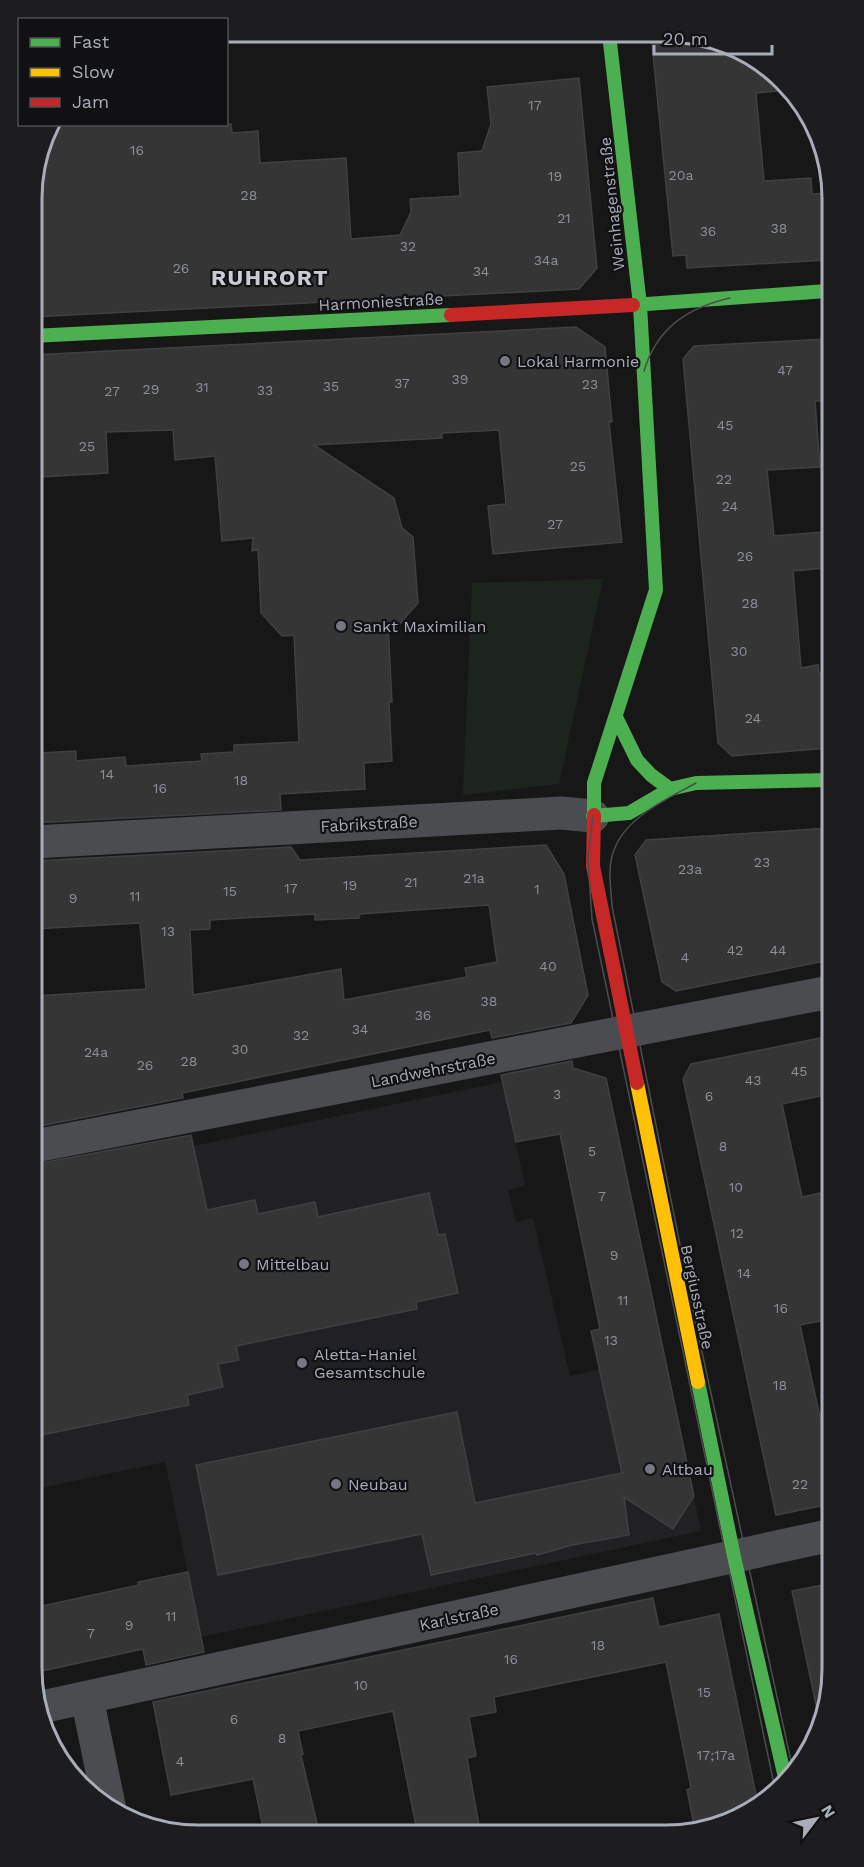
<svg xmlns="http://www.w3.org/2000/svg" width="864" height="1867" viewBox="0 0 864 1867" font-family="'Work Sans',sans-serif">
<rect width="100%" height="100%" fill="#171717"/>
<path fill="#212123" d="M502 1082 526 1188 525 1186 508 1190 516 1222 533 1218 570 1376 665 1355 701 1531 201 1637 165 1462 36 1489 35 1179Z"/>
<path fill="#1d241e" d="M603 579 559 784 463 795 472 583Z"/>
<path fill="#353536" stroke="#3f4043" stroke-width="1.5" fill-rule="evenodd" d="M651 34 698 35 776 73 787 90 756 93 764 181 811 178 812 194 827 193V260L687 268 686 255 673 256Z
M579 78 597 268 579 289 32 317V187L49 124H231L232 133 258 131 260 163 346 158 351 239 400 235 411 212 410 199 460 196 458 153 482 151 491 124 487 87Z
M576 327 605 347 612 422H609L622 542 493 554 488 506 506 504 499 430 442 433V438L314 445 394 498 402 528 413 537 418 603 397 627 388 624 392 702H389L392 761 364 763 365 789 280 794 281 810 34 823V777L40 776 39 753 76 751V761L125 757 126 766 202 761 201 754 234 752V745L299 742 294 635 282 636 261 613 258 549 252 551 253 538 222 541 215 456 175 460 173 430 106 432 108 473 41 477 39 447H33L32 355Z
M827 339 828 401H815L820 467 767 470 774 536 823 532 825 568 793 571 801 668 818 665 819 673 829 672V748L732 756 718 743 683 359 694 346Z
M829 828 830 960 676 991 662 982 635 855 646 840Z
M546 845 564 874 588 995 571 1023 492 1038 490 1030 182 1093 183 1098 35 1127V996L146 989 140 923 34 929V861L291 847 300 860ZM489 905 497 962 465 968 467 977 344 1000 341 969 193 995 190 930 210 929V920L315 914V920L359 918V914Z
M830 1036V1094L782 1104 802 1197 830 1191 831 1319 800 1325 823 1431 831 1429V1504L776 1515 683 1079 691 1064Z
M572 1061 573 1068 606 1078 694 1496 673 1529 624 1497 629 1535 572 1545 537 1555 536 1553 431 1575 422 1534 218 1575 196 1465 457 1412 475 1503 622 1473 591 1331 600 1329 560 1134 516 1142 501 1075Z
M191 1135 207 1210 255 1200 258 1214 315 1202 318 1217 429 1193 438 1235 445 1234 458 1293 416 1302 417 1309 236 1346 239 1360 218 1364 223 1387 187 1395 189 1405 36 1436 35 1164Z
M188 1572 204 1652 146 1665 143 1649 37 1672V1607L139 1585 138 1582Z
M832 1583V1680L824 1714H818L792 1591Z
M653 1598 659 1627 719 1614 757 1800 709 1830H695L687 1790 691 1788 666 1662 494 1697 496 1712 469 1717 476 1756 467 1758 480 1831H417L393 1711 298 1731 303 1754 301 1755 319 1832H264L253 1779 171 1795 153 1702Z"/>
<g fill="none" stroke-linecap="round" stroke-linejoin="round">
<path stroke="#4b4c50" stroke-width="33" d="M34 842 561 813 593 816
M35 1146 830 992
M87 1698 109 1805
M37 1708 832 1535"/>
<path stroke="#4caf50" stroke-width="14" d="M633 305 827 291
M32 336 451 315
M616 717 637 760 651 775 670 789
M594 815V783L656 590 640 305 609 34
M593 816 629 813 670 789 696 783 829 780
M698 1382 734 1557 786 1782"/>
<path stroke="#ffc107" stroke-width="14" d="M637 1083 698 1382"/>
<path stroke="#c62828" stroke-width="14" d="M451 315 633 305
M594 815 593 866 637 1083"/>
<path stroke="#4b4c4f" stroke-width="1.5" d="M644 371C657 328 687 308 730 298
M696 783C667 799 626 817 614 850 607 868 611 888 612 906L697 1329 794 1775
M593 816 588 859 592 919 775 1789"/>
</g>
<g fill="#757880" stroke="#111113" stroke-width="2">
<circle cx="505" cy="361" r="6"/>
<circle cx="341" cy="626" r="6"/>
<circle cx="244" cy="1264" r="6"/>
<circle cx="302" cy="1363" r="6"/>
<circle cx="650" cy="1469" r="6"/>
<circle cx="336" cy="1484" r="6"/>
</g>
<g text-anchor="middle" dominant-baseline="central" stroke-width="4.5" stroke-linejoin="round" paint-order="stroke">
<g font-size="14" fill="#8b8f98">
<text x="535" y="105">17</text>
<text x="137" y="150">16</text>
<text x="681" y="175">20a</text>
<text x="555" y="176">19</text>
<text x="249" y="195">28</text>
<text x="564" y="218">21</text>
<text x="779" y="228">38</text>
<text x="708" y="231">36</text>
<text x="408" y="246">32</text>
<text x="546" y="260">34a</text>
<text x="181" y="268">26</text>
<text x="481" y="271">34</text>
<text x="785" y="370">47</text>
<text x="460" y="379">39</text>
<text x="402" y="383">37</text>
<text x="590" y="384">23</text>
<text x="331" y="386">35</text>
<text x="202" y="387">31</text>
<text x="151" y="389">29</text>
<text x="265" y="390">33</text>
<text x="112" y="391">27</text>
<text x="725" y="425">45</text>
<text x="87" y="446">25</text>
<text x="578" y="466">25</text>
<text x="724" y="479">22</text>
<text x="730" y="506">24</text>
<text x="555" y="524">27</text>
<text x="745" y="556">26</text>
<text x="750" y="603">28</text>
<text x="739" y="651">30</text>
<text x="753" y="718">24</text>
<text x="107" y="774">14</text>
<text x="241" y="780">18</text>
<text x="160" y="788">16</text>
<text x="762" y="862">23</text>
<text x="690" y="869">23a</text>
<text x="474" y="878">21a</text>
<text x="411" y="882">21</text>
<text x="350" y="885">19</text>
<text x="291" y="888">17</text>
<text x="537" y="889">1</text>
<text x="230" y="891">15</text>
<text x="135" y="896">11</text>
<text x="73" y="898">9</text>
<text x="168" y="931">13</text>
<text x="735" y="950">42</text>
<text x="778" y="950">44</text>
<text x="685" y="957">4</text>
<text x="548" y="966">40</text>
<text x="489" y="1001">38</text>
<text x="423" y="1015">36</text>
<text x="360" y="1029">34</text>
<text x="301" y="1035">32</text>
<text x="240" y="1049">30</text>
<text x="96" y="1052">24a</text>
<text x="189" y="1061">28</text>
<text x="145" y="1065">26</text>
<text x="799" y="1071">45</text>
<text x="753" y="1080">43</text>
<text x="557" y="1094">3</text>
<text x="709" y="1096">6</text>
<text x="723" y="1146">8</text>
<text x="592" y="1151">5</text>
<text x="736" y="1187">10</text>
<text x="602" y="1196">7</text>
<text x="737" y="1233">12</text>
<text x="614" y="1255">9</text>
<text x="744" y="1273">14</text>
<text x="623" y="1300">11</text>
<text x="781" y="1308">16</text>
<text x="611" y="1340">13</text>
<text x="780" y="1385">18</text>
<text x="800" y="1484">22</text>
<text x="171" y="1616">11</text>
<text x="129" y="1625">9</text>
<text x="91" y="1633">7</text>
<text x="598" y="1645">18</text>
<text x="511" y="1659">16</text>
<text x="361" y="1685">10</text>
<text x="704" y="1692">15</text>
<text x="234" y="1719">6</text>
<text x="282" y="1738">8</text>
<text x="716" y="1755">17;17a</text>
<text x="180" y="1761">4</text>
</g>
<g font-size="16" fill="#a8adb8" stroke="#111113">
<text transform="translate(612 204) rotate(-96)">Weinhagenstraße</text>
<text transform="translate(381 302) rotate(-3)">Harmoniestraße</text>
<text transform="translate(369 824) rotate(-3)">Fabrikstraße</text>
<text transform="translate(433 1070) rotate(-11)">Landwehrstraße</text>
<text transform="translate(697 1297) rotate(78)">Bergiusstraße</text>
<text transform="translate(459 1617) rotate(-12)">Karlstraße</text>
</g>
<g font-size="16" fill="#a8adb8" stroke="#111113" text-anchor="start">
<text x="517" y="361">Lokal Harmonie</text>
<text x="353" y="626">Sankt Maximilian</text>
<text x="256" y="1264">Mittelbau</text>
<text x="314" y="1354">Aletta-Haniel<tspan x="314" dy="18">Gesamtschule</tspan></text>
<text x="662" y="1469">Altbau</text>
<text x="348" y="1484">Neubau</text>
</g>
<g font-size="22" font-weight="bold" letter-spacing="1.5" fill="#c9ccd4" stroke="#111113">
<text x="270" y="277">RUHRORT</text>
</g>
</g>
<path d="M0 0H864V1867H0ZM198 42H666A156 156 0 0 1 822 198V1669A156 156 0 0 1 666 1825H198A156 156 0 0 1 42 1669V198A156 156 0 0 1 198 42Z" fill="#1d1d20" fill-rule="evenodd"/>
<path fill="none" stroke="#a8adb8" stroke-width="3" d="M198 42H666A156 156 0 0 1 822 198V1669A156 156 0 0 1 666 1825H198A156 156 0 0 1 42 1669V198A156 156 0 0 1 198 42Z"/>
<rect x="18" y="18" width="210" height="108" fill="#111113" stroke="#4d4f55" stroke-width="1.5"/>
<rect x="30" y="38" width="30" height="9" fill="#4caf50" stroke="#4d4f55" stroke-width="1.5"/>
<text x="72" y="48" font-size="18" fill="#a8adb8">Fast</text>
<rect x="30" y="68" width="30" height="9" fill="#ffc107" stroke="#4d4f55" stroke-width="1.5"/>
<text x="72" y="78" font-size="18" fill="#a8adb8">Slow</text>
<rect x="30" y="98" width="30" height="9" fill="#c62828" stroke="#4d4f55" stroke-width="1.5"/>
<text x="72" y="108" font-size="18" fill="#a8adb8">Jam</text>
<g transform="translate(816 1819) rotate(58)" stroke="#111113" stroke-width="4.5" paint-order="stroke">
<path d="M0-4.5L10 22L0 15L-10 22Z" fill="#a8adb8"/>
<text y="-9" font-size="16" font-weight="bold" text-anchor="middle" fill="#a8adb8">N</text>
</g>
<path d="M654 45v9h118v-9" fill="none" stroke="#a8adb8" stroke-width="3"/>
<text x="663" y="45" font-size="18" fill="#a8adb8" stroke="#111113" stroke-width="4.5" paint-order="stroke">20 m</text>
</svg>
